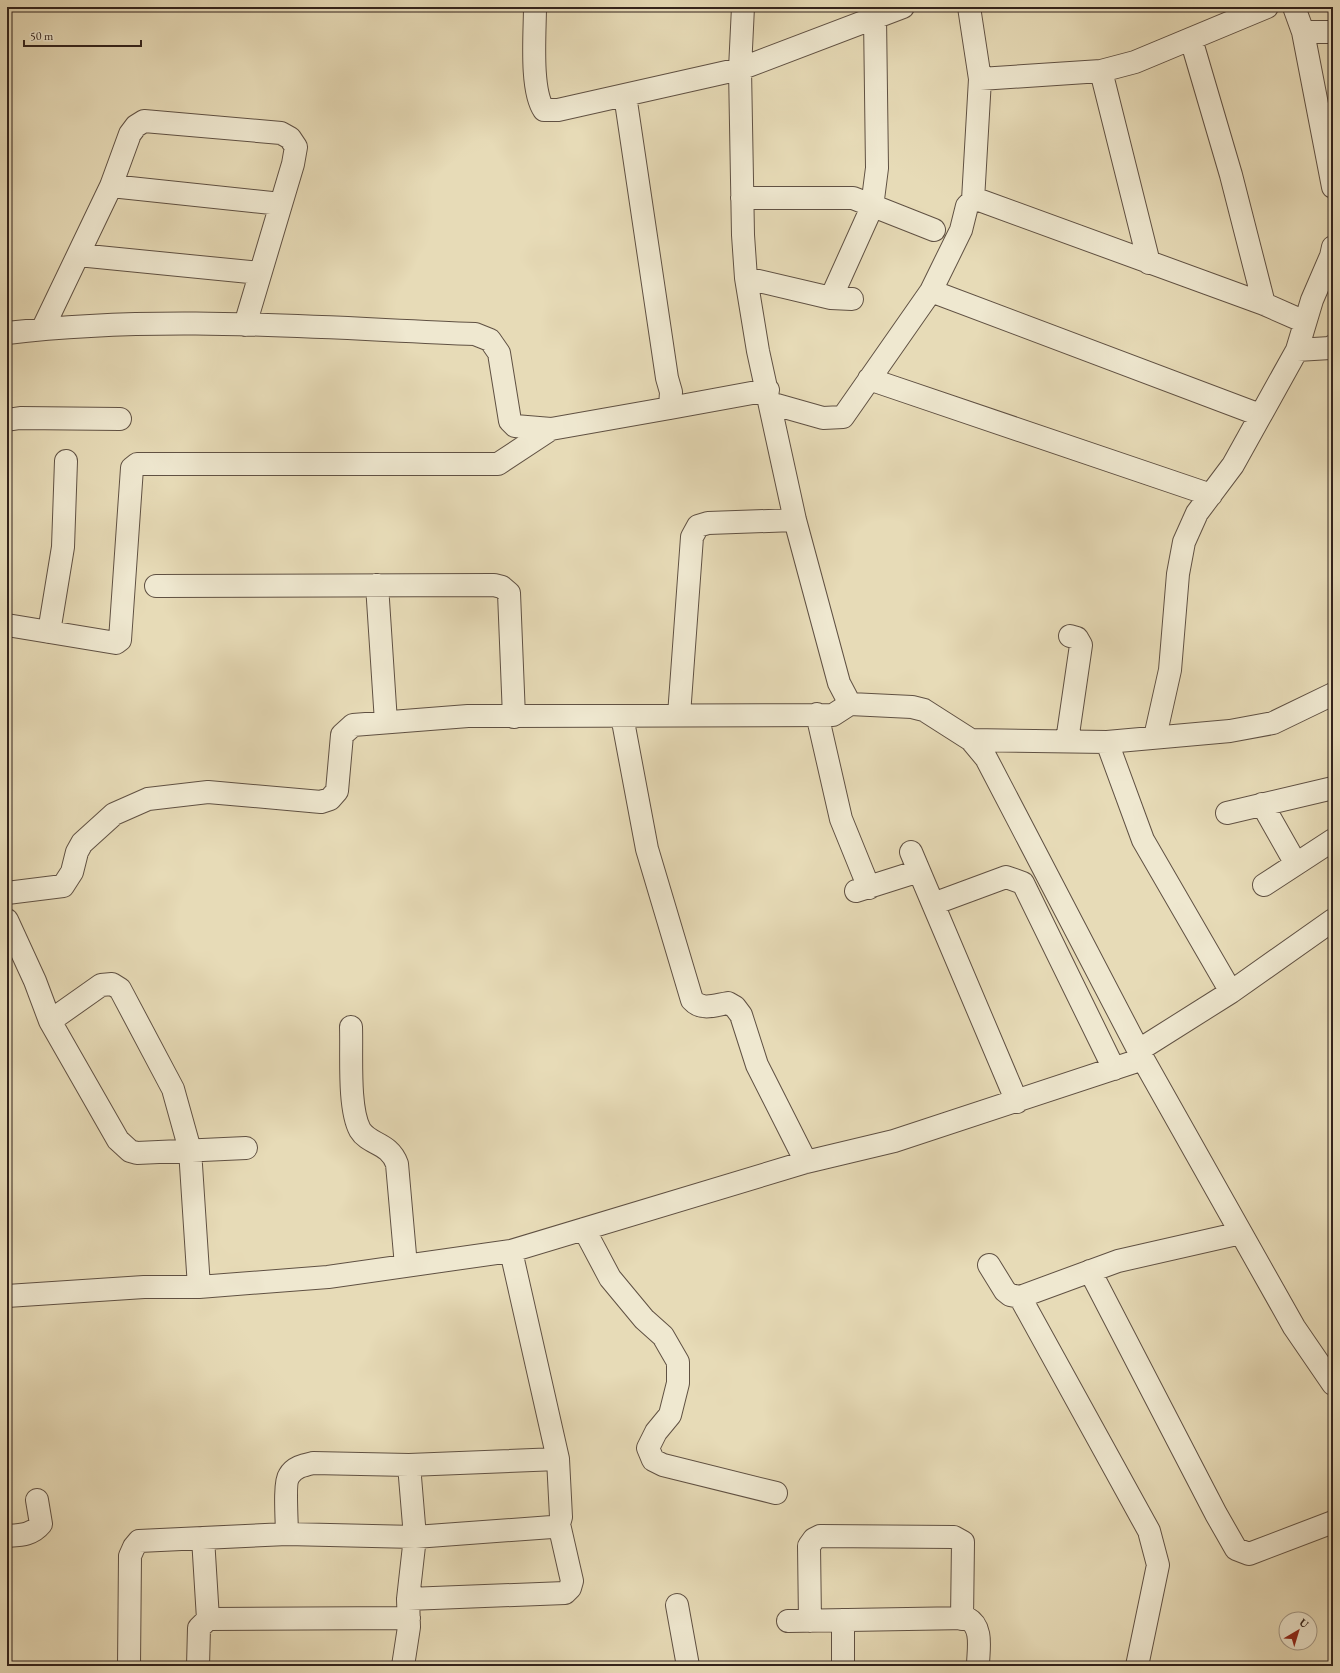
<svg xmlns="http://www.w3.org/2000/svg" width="1340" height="1673" viewBox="0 0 1340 1673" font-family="'EB Garamond',serif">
<rect width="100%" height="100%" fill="#e7dbb7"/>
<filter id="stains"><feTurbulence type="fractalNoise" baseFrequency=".005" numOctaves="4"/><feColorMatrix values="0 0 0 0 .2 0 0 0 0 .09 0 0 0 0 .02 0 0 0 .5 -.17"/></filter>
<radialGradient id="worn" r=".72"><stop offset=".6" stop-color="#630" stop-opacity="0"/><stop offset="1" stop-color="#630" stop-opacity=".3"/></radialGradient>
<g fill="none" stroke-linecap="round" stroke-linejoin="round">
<defs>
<path id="minor" d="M535 7C535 32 530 90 544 110H558L740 69 903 7
M743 7 740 69 743 235 746 278 758 351 795 520 839 683 850 704 912 707 924 710 971 740 986 758 1143 1059 1294 1327 1333 1384
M969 7 980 79 973 200
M1294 7 1303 32 1333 187
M1303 32H1333
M1191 39 1231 175 1264 304
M1101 71 1149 263
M980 79 1101 71 1135 62 1267 7
M625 95 667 378 671 392 670 408 768 390
M111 186 281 204
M742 198H853L934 230
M78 255 260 273
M746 278 831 298
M931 291 1260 415
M852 299 831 298 872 207 877 168 875 17
M43 328 111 186 130 134 136 126 144 121 281 133 290 138 296 147 293 164 245 325
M7 333C162 314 320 328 475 334L490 340 499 353 510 421 515 426 551 429 670 408
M1297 350 1330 348 1333 346
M869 379 1211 495
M770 403 823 418 843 417 931 291 961 230 967 206 973 200H979L1264 304 1305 322
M7 420 20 418 120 419
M377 585 386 722
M156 586 494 585 502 587 509 593 514 717
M7 625 116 643 120 640 132 468 137 464H498L551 429
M49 632 63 547 66 461
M817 714 841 819 869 888
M679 715 692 537 698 526 708 523 795 520
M622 716 647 849 692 1000C702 1011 715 1005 728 1003L735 1007 741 1015 757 1065 806 1162
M1155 737 1170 670 1178 574 1184 542 1197 513 1233 465 1297 350 1312 300 1331 256 1333 247
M971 740 1107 742 1230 731 1273 723 1333 694
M1067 741 1081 645 1077 638 1070 636
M1107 742 1143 840 1231 992
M1262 804 1296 864
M1227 813 1333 788
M911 852 1017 1102
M1264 885 1333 840
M856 891 919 871
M7 893 63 886 72 872 77 852 82 843 114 814 148 799 208 792 321 802 330 799 337 791 342 735 353 725 468 716 833 715 850 704
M933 904 1006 877 1023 883 1114 1069
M7 920 35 981 50 1021 101 985 112 984 120 989 173 1089 190 1150 199 1287
M50 1021 118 1140 130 1151 137 1153 246 1148
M351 1027C352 1053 348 1108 360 1130 369 1145 389 1142 397 1164L406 1266
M1139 1050 1231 992 1333 920
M584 1229 610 1278 644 1319 663 1336 678 1362V1383L670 1415 656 1432 648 1448 653 1460 663 1465 776 1493
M989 1265 1005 1291 1010 1295 1020 1297 1118 1261 1241 1233
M1090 1271 1216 1514 1236 1549 1249 1554 1333 1522
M7 1296 144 1287H199L328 1277 511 1251 806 1162 894 1141 1143 1059
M1020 1297 1149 1531 1158 1565 1137 1666
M287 1534C287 1523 284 1483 289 1476 294 1467 304 1465 313 1463L409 1465 558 1459
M7 1536C21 1535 32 1535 41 1524L37 1500
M203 1538 208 1619
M408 1599 565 1593 570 1588 572 1581 559 1524
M677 1605 688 1666
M843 1620V1666
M788 1621 967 1618C984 1627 978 1650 978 1666
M810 1621 809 1546 814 1539 820 1536 954 1537 963 1542 962 1619
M129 1666 130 1556 134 1547 139 1541 287 1534 415 1537 552 1527 559 1524 561 1517 558 1459 511 1251
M198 1666 199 1628 208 1619 409 1618
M403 1666 409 1627 408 1599 415 1537 409 1465"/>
</defs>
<use href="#minor" stroke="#605143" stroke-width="24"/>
<use href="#minor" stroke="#efe8d0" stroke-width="22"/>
</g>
<rect width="1340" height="1673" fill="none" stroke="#e7dbb7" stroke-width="24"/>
<rect x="8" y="8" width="1324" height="1657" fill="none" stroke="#33231c" stroke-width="2"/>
<rect x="12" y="12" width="1316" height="1649" fill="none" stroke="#33231c"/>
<g transform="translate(1298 1631) rotate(38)"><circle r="19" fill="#efe8d0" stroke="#a49988"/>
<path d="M0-3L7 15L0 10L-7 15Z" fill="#8f2418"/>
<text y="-6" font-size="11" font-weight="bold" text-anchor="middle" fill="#33231c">U</text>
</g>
<path d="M24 40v6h117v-6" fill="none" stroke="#33231c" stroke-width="2"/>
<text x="30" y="40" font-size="12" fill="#33231c" stroke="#efe8d0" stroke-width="3" paint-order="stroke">50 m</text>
<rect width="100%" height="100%" filter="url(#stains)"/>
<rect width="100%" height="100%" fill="url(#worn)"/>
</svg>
